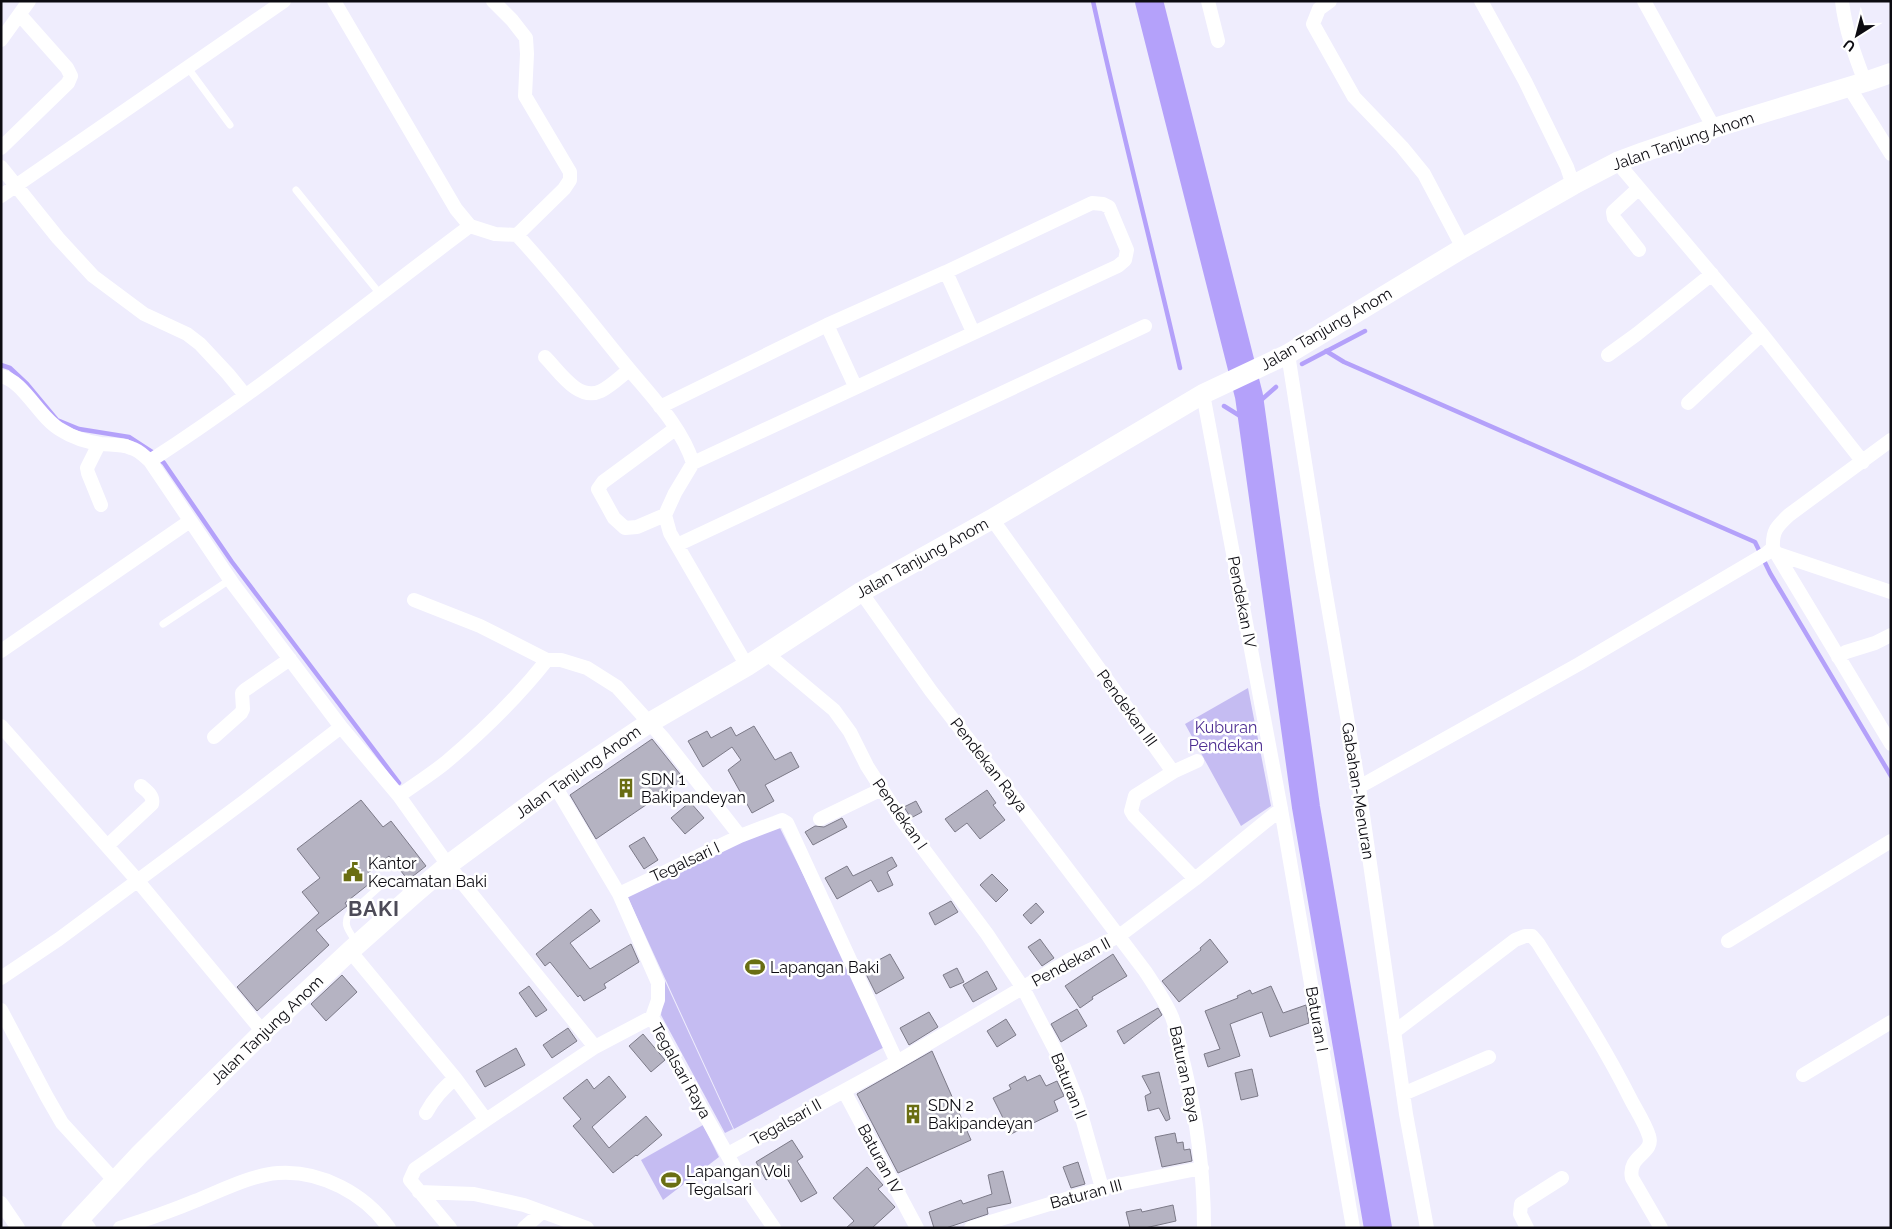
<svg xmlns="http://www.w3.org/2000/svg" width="1892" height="1229" viewBox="0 0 1892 1229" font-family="Raleway,sans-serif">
<rect width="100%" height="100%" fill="#efedfd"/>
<path fill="#c5bcf2" d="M1248 688 1271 806 1241 826 1185 724Z
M774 816 888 1045 734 1129 624 889Z
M665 981 733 1129 725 1133 661 1015Z
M703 1125 719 1157 663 1200 641 1160Z"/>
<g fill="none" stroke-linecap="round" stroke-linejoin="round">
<path stroke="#b4a1fa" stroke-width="4.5" d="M1093 1C1120 124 1152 246 1180 368
M1326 351 1344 362 1755 542 1770 573 1891 776
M1302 364 1365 331
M1 365 10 368 27 384 57 420 79 429 129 437 152 452 164 463 232 562 399 783
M1224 406 1253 424
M1251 409 1276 387"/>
<path stroke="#b4a1fa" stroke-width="28" d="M1149 1 1249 396 1306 807 1378 1228"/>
</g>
<path fill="#b5b3c2" stroke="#7c7a88" d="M754 726 775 760 791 752 799 767 765 785 774 801 752 813 728 770 741 760 732 747 703 767 688 741 707 731 711 738 731 727 736 736Z
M652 739 684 779 596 839 570 795Z
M987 790 996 803 993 805 1005 820 980 839 967 823 955 832 945 819Z
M361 800 383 827 391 821 426 866 408 880 389 856 368 873 374 880 345 903 347 906 316 930 329 945 257 1011 237 987 319 913 302 892 320 878 297 849Z
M916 801 922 812 911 818 904 807Z
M690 802 704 818 685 834 671 818Z
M842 818 847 827 813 845 805 832 815 826 824 827Z
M644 837 658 860 644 869 629 846Z
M892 857 897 866 887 872 893 885 878 892 871 880 837 899 825 878 847 866 853 876Z
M992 874 1008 890 996 902 980 885Z
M951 901 958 912 935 925 929 913Z
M1036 903 1044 912 1031 924 1023 915Z
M591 909 600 921 570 943 590 969 631 944 639 962 604 984 606 988 584 1001 580 995 578 997 550 962 545 966 536 954Z
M1040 939 1054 958 1042 966 1028 947Z
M1210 939 1228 962 1179 1002 1162 981 1201 950 1200 948Z
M890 954 904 978 876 994 862 966 871 961 873 963Z
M1113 954 1127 976 1092 997 1093 999 1080 1008 1065 986Z
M957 968 964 982 950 988 943 975Z
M987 971 997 989 973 1002 963 985Z
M342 975 357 992 326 1021 311 1004Z
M529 986 547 1010 536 1017 519 993Z
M1271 986 1283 1013 1306 1005 1309 1023 1270 1037 1262 1012 1230 1024 1240 1056 1208 1067 1204 1054 1220 1049 1205 1011 1238 998 1237 996 1250 990 1252 994Z
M1158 1008 1162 1015 1124 1044 1117 1031Z
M1077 1009 1087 1026 1061 1042 1051 1024Z
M929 1012 938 1027 909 1045 900 1028Z
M1006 1019 1016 1035 997 1047 987 1031Z
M568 1028 577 1041 552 1058 543 1045Z
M643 1034 665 1060 651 1072 629 1046Z
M516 1048 525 1065 485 1087 476 1071Z
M932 1051 971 1140 898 1173 857 1094Z
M1252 1069 1258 1096 1241 1100 1235 1073Z
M1159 1072 1170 1119 1166 1121 1159 1108 1148 1111 1145 1096 1151 1093 1142 1076Z
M1040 1075 1046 1086 1057 1081 1064 1096 1054 1101 1058 1111 1011 1134 993 1098 1011 1089 1009 1085 1025 1076 1027 1081Z
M609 1076 626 1097 592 1127 609 1148 646 1116 662 1135 637 1156 636 1155 613 1173 573 1126 581 1119 563 1098 587 1079 594 1089Z
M1175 1133 1177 1143 1183 1142 1184 1150 1190 1149 1192 1161 1162 1167 1155 1137Z
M792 1140 803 1157 797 1161 817 1193 801 1202 782 1170 766 1180 756 1162Z
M1078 1162 1085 1184 1071 1188 1063 1167Z
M867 1167 883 1185 878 1189 895 1207 872 1228H846L854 1221 833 1198Z
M1003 1171 1011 1203 987 1208 988 1214 946 1228H934L929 1212 961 1200 963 1204 992 1194 988 1175Z
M1173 1205 1176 1221 1145 1228H1130L1126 1212 1141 1209 1142 1212Z"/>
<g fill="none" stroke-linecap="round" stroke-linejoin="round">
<path stroke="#fff" stroke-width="7" d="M188 68 230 125
M296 190 380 294
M163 624 231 579
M356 942C350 932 342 925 349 914L385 882 390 880 404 887 411 893"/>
<path stroke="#fff" stroke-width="14" d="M334 1 456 209 470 226
M493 1 512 20 526 38 527 54 525 96 570 172V180L564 189 517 235
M1208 1 1218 41
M1330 1 1319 9 1313 24 1354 97 1402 147 1424 174 1463 248
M1481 1 1525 81 1567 167 1573 185
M1644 1 1714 128
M1842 1C1845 29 1855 56 1865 82
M1 40 29 1
M1849 87 1891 154
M1 148 68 83 71 76 67 68 20 15
M1617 162 1762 334 1863 462
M1 167 58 238 93 276 144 314 187 334 200 344 228 374 245 395
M1639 188 1613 212 1614 218 1639 250
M1 196 284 1
M946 272 973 332
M827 325 855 386
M1288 354 1322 571 1359 787 1406 1114 1427 1228
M1608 355 1637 334 1712 274
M545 357C559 371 578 402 601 391 611 386 620 377 629 370
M1 376C24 381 39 418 61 430 72 437 87 442 101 444 111 445 122 444 131 448 139 450 144 456 150 461L233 584 341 727 399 796 448 865 595 1047 652 1017 682 1074 742 1181 774 1228
M1203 394 1281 809 1353 1228
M1688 403 1762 334
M660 407 827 325 946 272 1092 203 1103 204 1109 207 1127 250 1125 260 1118 266 693 463
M99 444 87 468 88 473 101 505
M150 461C262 389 364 305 470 226L495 234 517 235C555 276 589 320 624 363 649 394 681 425 693 463L675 493 665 515 670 533 747 666
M665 515 637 527 625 528 614 518 598 489 603 482 675 429
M992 519 1173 772 1135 796 1131 811 1134 816 1195 879
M677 545 1145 326
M1773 548 1891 744
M1775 553 1891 592
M861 592 931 691 1007 789 1145 971C1155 986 1165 1001 1172 1017 1178 1033 1180 1050 1184 1065 1197 1119 1204 1172 1204 1228
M414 600 480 626 547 660
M1 651 190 521
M766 653 834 710 850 732 867 766 901 819 987 934 1023 988 1064 1067 1077 1100 1102 1188
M1838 657 1846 652 1875 643 1891 635
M1 726 137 880 263 1032
M214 737 241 713 243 709 242 693 245 690 290 659
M1173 772 1197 761
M555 786 619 894
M1359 787 1579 664 1767 553 1773 548C1772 531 1777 526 1789 515L1891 440
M399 796C414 785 430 775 445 763 482 732 517 698 547 660H561L587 668 617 687 664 739 740 836
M820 819 882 789
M107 846 152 804C154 796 147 791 141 786
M1728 941 1891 841
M350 951 455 1078 486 1120 415 1169 410 1180 450 1228
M1 978 59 939 246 800 341 727
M1 1010 47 1097 62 1123 115 1181
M652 1017 658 1000V983L619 894 740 836 782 820 787 823 897 1062
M1394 1032 1515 940 1525 936H1532L1538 943C1570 994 1603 1044 1630 1098 1636 1110 1645 1123 1649 1136 1655 1154 1627 1155 1632 1178L1661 1228
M1803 1075 1891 1022
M844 1091 917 1228
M1403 1094 1489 1057
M426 1113C434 1098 443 1089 455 1078
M486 1120 595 1047
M728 1154 897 1062 1071 959 1119 936 1195 879 1281 809
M419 1192 474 1194 524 1205 587 1228
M1 1203 18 1228
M81 1218 89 1228
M120 1228C145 1220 171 1211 195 1201 220 1191 251 1175 278 1173 321 1170 365 1194 389 1228
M524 1228 542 1212
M971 1228 1102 1188 1202 1168
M1527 1228 1520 1214 1521 1204 1562 1178"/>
<path stroke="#fff" stroke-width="20" d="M71 1228 140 1154 263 1032 350 951 413 895 448 865 555 786 649 723 747 666 861 592 992 519 1203 394 1288 354 1463 248 1573 185 1617 162 1644 152 1714 128 1865 82 1891 73"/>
</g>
<defs>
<symbol id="building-bare" viewBox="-9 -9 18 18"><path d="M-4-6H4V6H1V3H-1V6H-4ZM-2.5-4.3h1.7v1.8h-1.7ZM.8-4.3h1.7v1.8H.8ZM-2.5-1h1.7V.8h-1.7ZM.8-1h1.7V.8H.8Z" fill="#6a6e13" stroke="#fff" stroke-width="2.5" paint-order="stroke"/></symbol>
<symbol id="civic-bare" viewBox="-9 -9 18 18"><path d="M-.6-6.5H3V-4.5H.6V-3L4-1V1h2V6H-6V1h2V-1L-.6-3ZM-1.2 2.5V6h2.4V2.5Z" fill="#6a6e13" stroke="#fff" stroke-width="2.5" paint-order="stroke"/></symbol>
<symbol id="stadium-bare" viewBox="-9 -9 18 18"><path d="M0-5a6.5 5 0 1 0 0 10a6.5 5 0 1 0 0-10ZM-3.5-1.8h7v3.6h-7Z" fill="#6a6e13" stroke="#fff" stroke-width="2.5" paint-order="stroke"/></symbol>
</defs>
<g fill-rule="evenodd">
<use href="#building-bare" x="612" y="774" width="28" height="28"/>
<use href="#civic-bare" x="339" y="858" width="28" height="28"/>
<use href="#stadium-bare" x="741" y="953" width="28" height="28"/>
<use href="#building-bare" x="899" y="1100" width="28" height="28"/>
<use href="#stadium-bare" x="657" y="1166" width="28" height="28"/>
</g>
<g text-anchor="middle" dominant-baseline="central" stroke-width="5" stroke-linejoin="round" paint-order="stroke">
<g font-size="16" fill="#0c0b11" stroke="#fff">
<text transform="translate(1683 141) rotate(-19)">Jalan Tanjung Anom</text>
<text transform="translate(1326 329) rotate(-30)">Jalan Tanjung Anom</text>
<text transform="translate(922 558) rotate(-29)">Jalan Tanjung Anom</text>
<text transform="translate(1242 602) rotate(79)">Pendekan IV</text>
<text transform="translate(1127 708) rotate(54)">Pendekan III</text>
<text transform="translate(989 765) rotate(52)">Pendekan Raya</text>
<text transform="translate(578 772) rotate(-35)">Jalan Tanjung Anom</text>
<text transform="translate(1358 791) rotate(81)">Gabahan-Menuran</text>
<text transform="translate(900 814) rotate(55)">Pendekan I</text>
<text transform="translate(685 862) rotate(-25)">Tegalsari I</text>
<text transform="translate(1071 962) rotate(-28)">Pendekan II</text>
<text transform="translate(1317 1019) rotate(80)">Baturan I</text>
<text transform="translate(267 1030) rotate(-44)">Jalan Tanjung Anom</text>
<text transform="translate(681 1071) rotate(61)">Tegalsari Raya</text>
<text transform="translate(1185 1074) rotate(78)">Baturan Raya</text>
<text transform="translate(1069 1086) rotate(68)">Baturan II</text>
<text transform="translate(786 1122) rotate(-29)">Tegalsari II</text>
<text transform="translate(880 1159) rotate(62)">Baturan IV</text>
<text transform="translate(1086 1194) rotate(-15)">Baturan III</text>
</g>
<g font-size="16" fill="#4e2e92" stroke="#fff">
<text x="1226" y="727">Kuburan<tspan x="1226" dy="18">Pendekan</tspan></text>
</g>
<g font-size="16" fill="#0c0b11" stroke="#fff" text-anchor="start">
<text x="641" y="779">SDN 1<tspan x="641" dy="18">Bakipandeyan</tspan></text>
<text x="368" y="863">Kantor<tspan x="368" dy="18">Kecamatan Baki</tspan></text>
<text x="770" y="967">Lapangan Baki</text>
<text x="928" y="1105">SDN 2<tspan x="928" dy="18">Bakipandeyan</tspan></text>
<text x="686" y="1171">Lapangan Voli<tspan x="686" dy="18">Tegalsari</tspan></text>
</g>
<g font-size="21" font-weight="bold" letter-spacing="1" fill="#4d4b58" stroke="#fff">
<text x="374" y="908">BAKI</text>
</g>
</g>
<rect width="1892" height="1229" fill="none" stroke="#0c0b11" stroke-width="5"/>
<g transform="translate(1857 35) rotate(216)" stroke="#ffffff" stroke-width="4" paint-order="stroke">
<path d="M0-4L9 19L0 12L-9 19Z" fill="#0c0b11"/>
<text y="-8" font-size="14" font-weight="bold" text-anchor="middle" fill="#0c0b11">U</text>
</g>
</svg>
